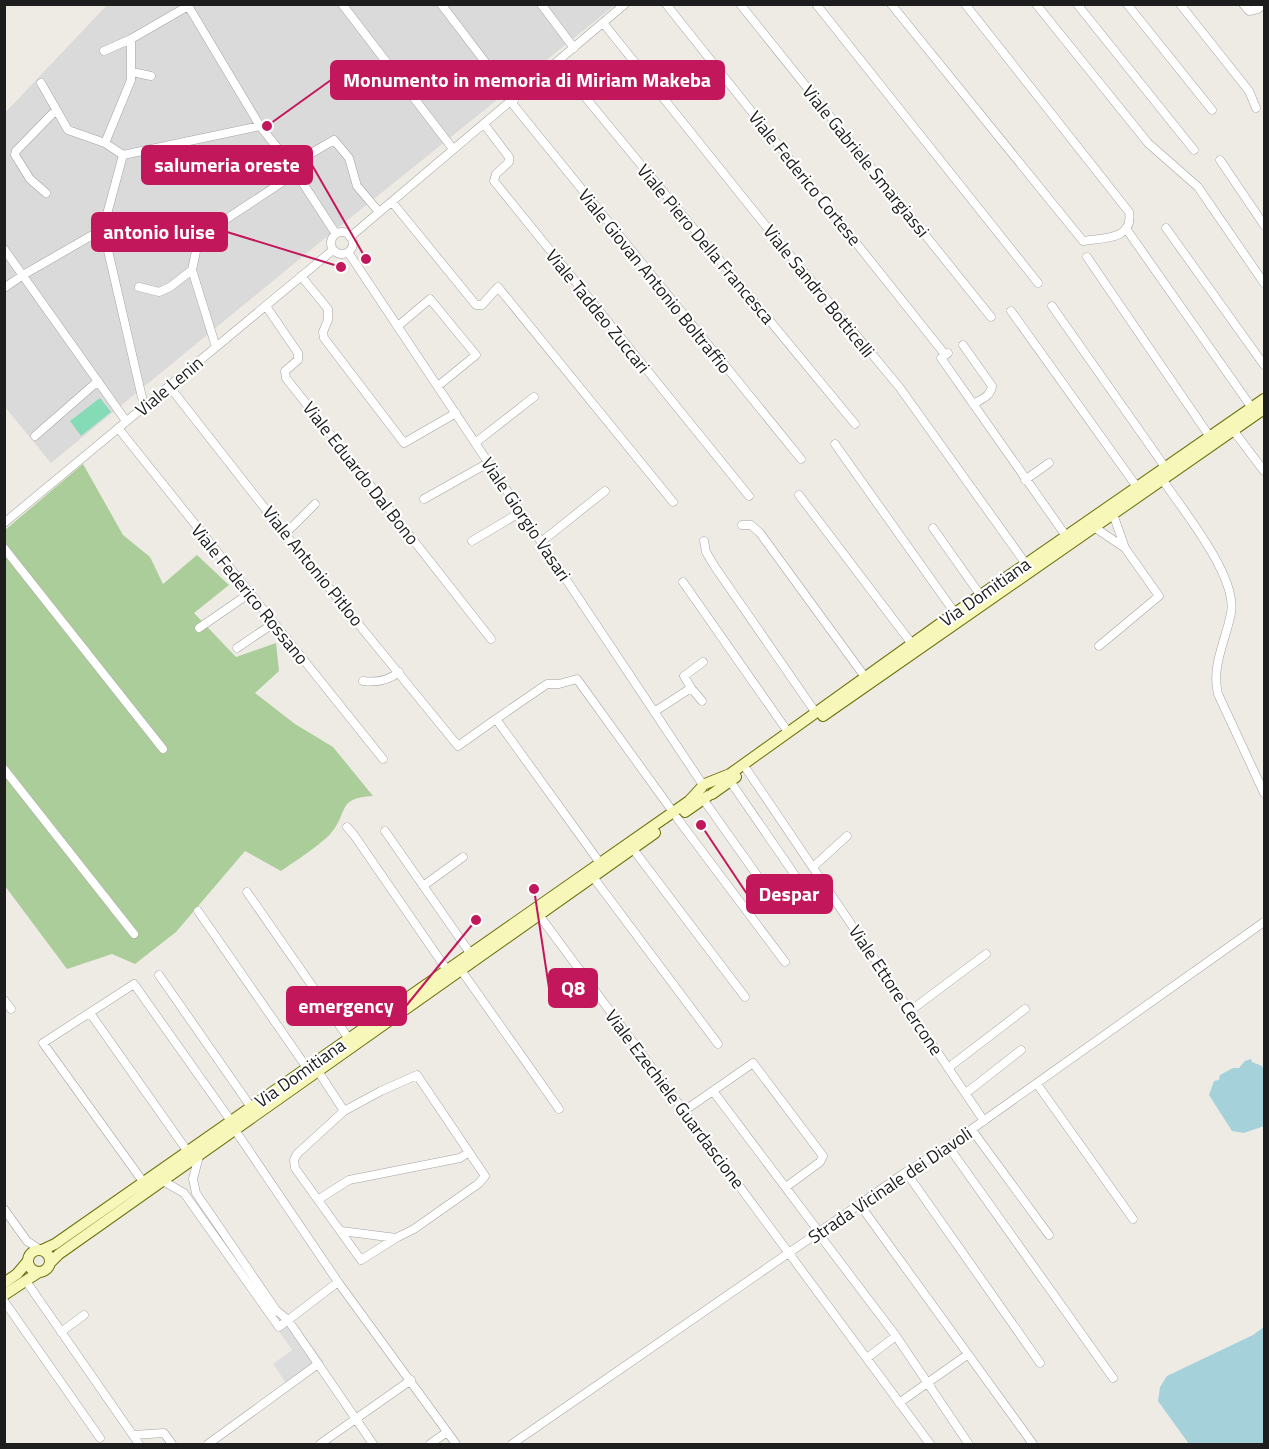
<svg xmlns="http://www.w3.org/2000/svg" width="1269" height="1449" viewBox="0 0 1269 1449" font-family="'Titillium Web',sans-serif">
<rect width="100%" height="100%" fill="#eeeae4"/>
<path fill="#dbdada" d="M107 5H615L324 239 51 463 5 407 4 114Z"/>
<path fill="#abcd99" d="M83 464 123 535 150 557 163 584 197 555 229 585 194 613 236 657 276 643 279 671 255 693 295 724 333 747 373 796C336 798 349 812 331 833 322 844 294 862 281 871L245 851 176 932 135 964 112 954 67 969 5 886V530Z"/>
<path fill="#84dbb6" d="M100 398 111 412 81 436 70 421Z"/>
<path fill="#ddd" d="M293 1320 324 1362 289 1387 273 1364 292 1350 279 1331Z"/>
<path fill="#a5d1db" d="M1251 1059 1252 1062 1262 1066 1264 1071V1126L1244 1133 1232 1131 1209 1095 1214 1081 1219 1080 1220 1075 1233 1068H1239L1245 1061Z
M1264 1327V1444H1189L1158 1401 1160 1387 1167 1376 1253 1335Z"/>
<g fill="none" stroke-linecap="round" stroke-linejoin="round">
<defs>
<path id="street" d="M187 4 260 126 291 165 336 234
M342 4 453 149
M441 4 514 100
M541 4 574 48
M666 4 943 352
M740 4 991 317
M816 4 1038 283
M891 4 1083 241C1103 238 1134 240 1129 212L965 4
M1036 4 1148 143 1198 187 1264 283
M1077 4 1194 150
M1127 4 1212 110
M1180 4 1249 91 1256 108
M1243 4 1249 11 1258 9 1264 4
M604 24 761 220 900 388 1026 564
M104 51 131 39
M557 63 855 424
M132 72 151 76
M41 83 68 130 105 143 123 155 103 229 144 406
M511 102 801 459
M484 124 509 157V162L496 174 494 181 749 496
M105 143 131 80V39L188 6
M123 155 260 126
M1220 160 1264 225
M291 165 334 140 349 158 357 186 379 212
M46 193 30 179 15 155 16 151 56 110
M392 202 476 305H482L498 287 673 502
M179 225 196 242
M1166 228 1264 365
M1127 230 1252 408
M331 243a11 11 0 1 1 22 0a11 11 0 1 1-22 0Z
M350 237 625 4
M4 249 126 421
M348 252 703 785
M1087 257 1210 437
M301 276 328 309V320L323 332 324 338 404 443 456 413
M139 287 159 292 170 287 192 270
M4 288 23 275 103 229
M266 306 298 353V360L285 371 286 378 491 639
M1052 306 1165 467
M1011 311 1137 487
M398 326 430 299 476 355 438 386
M963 345 992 386C991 396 982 399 973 404
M216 347 192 270 199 237 296 173
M948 353 941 358 1066 536
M169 386 285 534 458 746 496 719 600 863
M118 428 383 759
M1233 430 1264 471
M35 436 98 381
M475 443 534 397
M835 444 955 613
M1162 479C1182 509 1238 577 1231 613 1226 640 1211 666 1218 694L1264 793
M1025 480 1049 463
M799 495 912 644
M424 499 488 463
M4 523 333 250
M742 525H751L760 533 865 677
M1094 527 1125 548 1113 514
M933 528 981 596
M285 534 315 504
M472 541 521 512
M704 541 706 552 715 567 816 713
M541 542 605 491
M4 548 163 749
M683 582 788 732
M199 628 250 593
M1099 646 1159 596 1125 548
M237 648 274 623
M363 681C377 683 388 681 399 672
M691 688 684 676 703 662
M654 712 691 688 702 701
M496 719 547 684H559L577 679 673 812
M4 769 134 934
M747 770 984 1121
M730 781 810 897
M703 799 781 909
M677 818 785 962
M347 827 354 835 447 970
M385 831 470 953
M633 849 745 997
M813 867 847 836
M593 877 718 1044
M423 886 463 857
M247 892 349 1039
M198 911 307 1068
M539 915 930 1444
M461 970 559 1109
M159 975 251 1107
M4 1000 11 1009
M910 1011 986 954
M90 1013 188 1152
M948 1068 1025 1009
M318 1071 344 1111
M417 1075 485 1176 478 1184 414 1229 396 1238 361 1260 295 1168 294 1160 297 1154 344 1111 381 1091Z
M1037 1084 1133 1219
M713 1091 819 1232
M966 1093 1021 1050
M684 1111 753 1063 823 1156 820 1162 786 1187
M235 1130 338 1282 456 1444
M972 1130 1049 1235
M948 1146 1113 1378
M199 1156 193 1179 196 1193 276 1310 288 1320 373 1444
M906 1172 1040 1363
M163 1181 184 1193 279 1327 338 1282
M144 1183 43 1043 134 984 231 1121
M319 1199 349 1180 460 1158 469 1152
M860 1205 1033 1444
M4 1209 27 1241 39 1249
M341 1231 396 1238
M818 1233 896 1336 968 1443
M26 1281 139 1444
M4 1301 100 1438
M61 1332 84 1315
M867 1358 896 1336
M899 1403 967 1355
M133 1435 164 1433 172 1444
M208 1444 318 1364
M320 1444 411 1380
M430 1444 447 1432
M512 1444 906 1172 948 1146 1264 922"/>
<path id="secondary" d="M823 716 1264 409
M705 784 730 774 955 613 1264 399
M712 794 736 777
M685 812 708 796
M28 1261a11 11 0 1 1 22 0a11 11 0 1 1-22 0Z
M42 1250 55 1244 689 801 702 787
M51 1262 59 1254 655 833
M4 1283 17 1274 28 1261
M4 1295 39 1272"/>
</defs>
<use href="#street" stroke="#a4a4a4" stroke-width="9"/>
<use href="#secondary" stroke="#6a7108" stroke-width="12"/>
<use href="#street" stroke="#fff" stroke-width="8"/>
<use href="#secondary" stroke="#f7f7b9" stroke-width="10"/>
</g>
<g text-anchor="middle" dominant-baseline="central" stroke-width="4.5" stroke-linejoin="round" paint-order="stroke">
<g font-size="18" fill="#1d1d1d" stroke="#fff">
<text transform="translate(866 161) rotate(51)">Viale Gabriele Smargiassi</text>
<text transform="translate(805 178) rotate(51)">Viale Federico Cortese</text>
<text transform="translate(706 244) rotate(50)">Viale Piero Della Francesca</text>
<text transform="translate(655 281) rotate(51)">Viale Giovan Antonio Boltraffio</text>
<text transform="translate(819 291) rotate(51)">Viale Sandro Botticelli</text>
<text transform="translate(598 311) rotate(51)">Viale Taddeo Zuccari</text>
<text transform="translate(169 386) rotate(-40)">Viale Lenin</text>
<text transform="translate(361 473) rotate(52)">Viale Eduardo Dal Bono</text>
<text transform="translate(526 519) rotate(56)">Viale Giorgio Vasari</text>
<text transform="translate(313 566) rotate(51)">Viale Antonio Pitloo</text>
<text transform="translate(985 592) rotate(-35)">Via Domitiana</text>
<text transform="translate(250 594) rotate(51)">Viale Federico Rossano</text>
<text transform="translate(896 990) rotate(56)">Viale Ettore Cercone</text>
<text transform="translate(300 1073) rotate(-35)">Via Domitiana</text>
<text transform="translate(675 1099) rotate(53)">Viale Ezechiele Guardascione</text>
<text transform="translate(890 1185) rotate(-34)">Strada Vicinale dei Diavoli</text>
</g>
</g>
<path fill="none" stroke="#c2185b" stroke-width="2" d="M267 126L331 80M366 259L312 165M341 267L227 232M701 825L747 894M534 889L549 988M476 920L406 1006"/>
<g fill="#c2185b" stroke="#fff" stroke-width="2">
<circle cx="267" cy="126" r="6"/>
<circle cx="366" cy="259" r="6"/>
<circle cx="341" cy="267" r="6"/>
<circle cx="701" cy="825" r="6"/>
<circle cx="534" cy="889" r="6"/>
<circle cx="476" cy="920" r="6"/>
</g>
<g fill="#c2185b" stroke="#c2185b" stroke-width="2">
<rect x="331" y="61" width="393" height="38" rx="6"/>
<rect x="142" y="146" width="170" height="38" rx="6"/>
<rect x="92" y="213" width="135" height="38" rx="6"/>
<rect x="747" y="875" width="85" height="38" rx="6"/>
<rect x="549" y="969" width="48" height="38" rx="6"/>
<rect x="287" y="987" width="119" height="38" rx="6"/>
</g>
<g font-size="20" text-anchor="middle" font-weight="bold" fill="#fff">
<text x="527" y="87">Monumento in memoria di Miriam Makeba</text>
<text x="227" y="172">salumeria oreste</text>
<text x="159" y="239">antonio luise</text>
<text x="789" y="901">Despar</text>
<text x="573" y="995">Q8</text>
<text x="346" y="1013">emergency</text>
</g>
<rect width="1269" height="1449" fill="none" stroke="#1d1d1d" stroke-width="12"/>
</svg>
